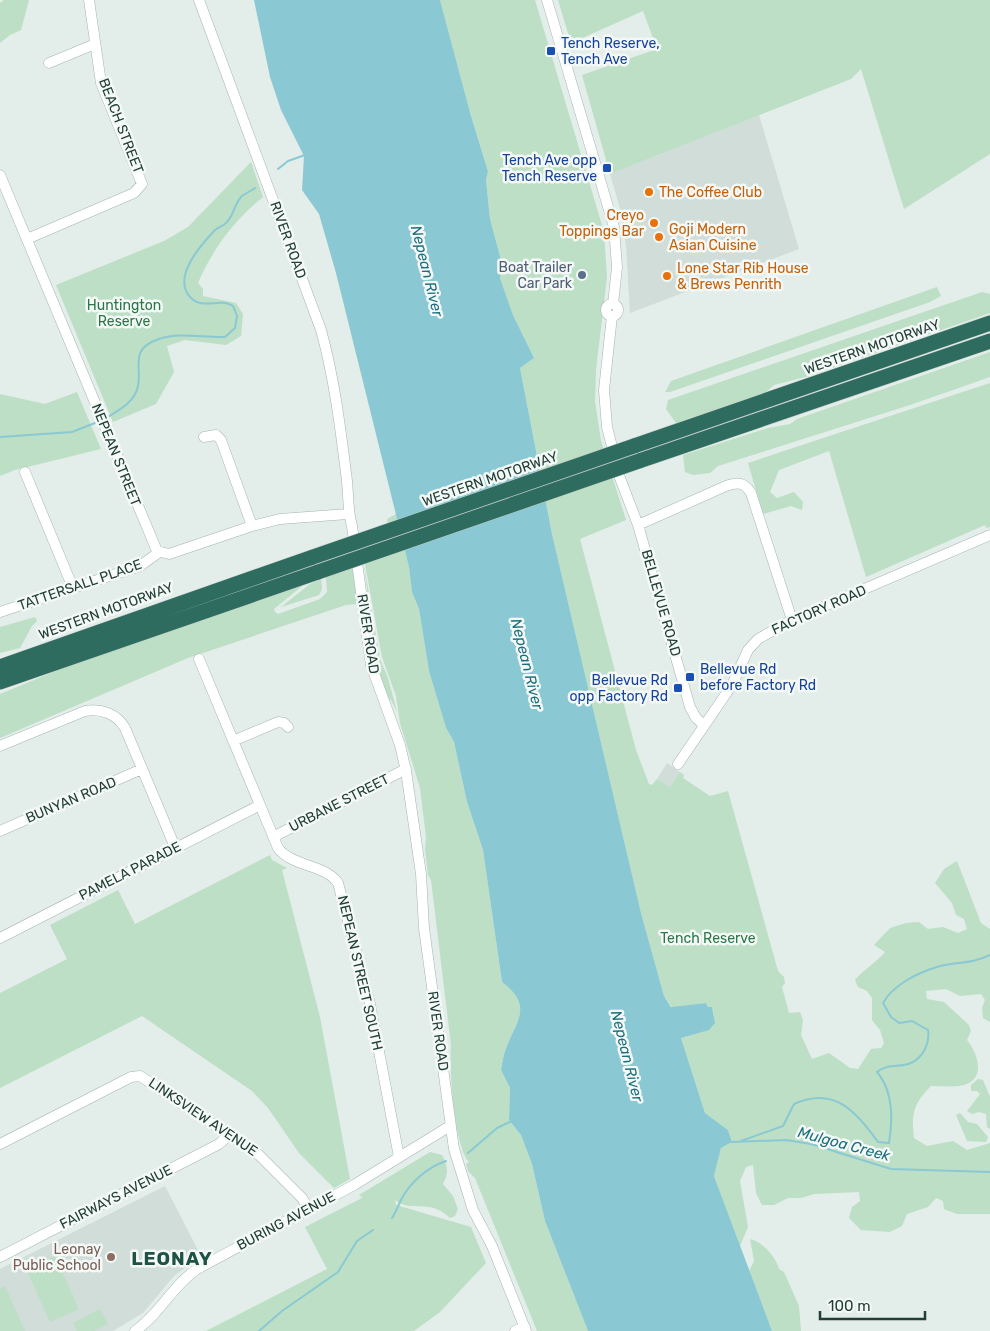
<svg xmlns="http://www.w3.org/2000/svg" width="990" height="1331" viewBox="0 0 990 1331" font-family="Rubik,sans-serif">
<rect width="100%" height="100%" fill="#e3ede9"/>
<path fill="#d1ddd8" d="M759 115 799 249 630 313 626 246 621 212 610 174Z
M667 763 680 772 670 787 657 779Z
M165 1186 201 1256 174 1276 143 1313 113 1331H0V1269Z"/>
<path fill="#bcdfc5" d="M4 0H29L21 30 10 35 0 43V3Z
M440 0H535L604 232 607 277 596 370 595 401 601 441 626 520 580 539 636 750 649 784 652 785 657 779 670 787 680 772 684 775 683 778 710 796 728 791 778 971 784 977 785 983 782 987 789 1013 800 1012 803 1020 801 1035 812 1059 829 1053 850 1068 858 1069 871 1049 881 1048 884 1043 880 1030 872 1020V998L867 991 858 987 855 980C864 969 876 963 885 952L874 945 890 928 906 923 919 922 928 929 943 927 958 933 967 929 964 919 956 915 952 903 935 883 944 869 957 861 981 923 990 929V1022L983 1018 982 1008 985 1000 981 994 960 996 946 989 926 991 927 999 944 1002 969 1025 971 1031 967 1040C979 1055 987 1082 959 1086 950 1087 940 1086 931 1086 913 1104 911 1114 914 1138L927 1146 953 1141 967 1150 990 1143V1214H957L944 1209 943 1201 936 1198 928 1207 907 1214 902 1226 890 1232 861 1230 849 1218 852 1207 860 1201 859 1192 814 1194 801 1198H788L774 1205H762L756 1193 753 1165 746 1167 740 1181 748 1227 740 1246 714 1176 721 1148 732 1142 728 1130 705 1113 681 1038 709 1029 714 1015 712 1007H708L706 1003 672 1007 664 996 641 913 552 534 520 368 534 358 513 315 500 278 503 267 490 219 486 180 488 170 471 116Z
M558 0H990V154L904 209 861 69 851 79 610 174 582 75 657 49 643 11 571 43Z
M251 162 263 197C235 219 212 250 198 283L203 289V296L236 303 243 314 241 336 226 345 185 340 167 346 174 372 156 404 113 422 56 285 164 241 188 227Z
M937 287 941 296 930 302 670 392H665L671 381Z
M982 292 990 294V313L809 376 774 385 766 392 676 423 666 409 668 400Z
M990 352V377L910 405 718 466 710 473 693 475 685 472 683 455 768 428 790 424 797 419Z
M990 383V527L986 528 985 525 866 577 829 451 779 470 770 492 777 498 794 492 803 502 802 510 791 506 763 514 748 463Z
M77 392 101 449 15 470 0 476V394L45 404Z
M396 514 409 567 412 592 419 609 429 671 446 728 454 742 467 802 483 850 502 982C535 1007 515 1022 505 1051 503 1057 502 1063 501 1070L510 1088 509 1120 521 1135 532 1164 545 1221 588 1331H537L475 1178 468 1171 466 1164 469 1162C454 1146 449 1067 451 1045L431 880 428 875 425 849 426 837 420 788 400 723 396 696 382 657 365 564 393 554 387 519Z
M364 564 380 659 388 678 397 712 390 698V702L378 672 369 630 372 628Z
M353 568 357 604 346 605 188 658 0 738V694L73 664 307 582 274 609 275 612 278 614 320 599 327 592 326 577Z
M321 579 322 589 319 595 281 607 310 584Z
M35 617 37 621 32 626 20 648 0 653V627Z
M270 855 272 860 287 868 282 870 320 1017 350 1179 334 1188 299 1153 268 1108 252 1091 142 1016 0 1088V993L67 959 50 925 118 890 135 924Z
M978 1079 983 1080 990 1097V1129L987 1127 986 1114 979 1112 972 1114 967 1111 980 1094 977 1091H971V1085Z
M960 1113 968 1122 977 1124 988 1137 986 1142 967 1141 956 1115Z
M430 1152 442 1155C448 1166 449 1173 443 1184L453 1196 458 1209 455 1216 450 1218C428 1197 413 1214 395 1200L396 1205 471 1227 486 1263 440 1312 414 1331H206L327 1269 305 1227 360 1199 362 1197 359 1195Z
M750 1239C763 1242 776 1257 779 1269L784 1272 799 1306 801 1331H772L749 1271 754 1261Z
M55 1256 79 1309 50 1322 26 1269Z
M5 1286 25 1331H0V1289Z
M100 1309 108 1324 94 1331H77L73 1323Z"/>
<path fill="#8ac9d3" d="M254 0H440L471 116 488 171 486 180 490 219 503 267 500 278 513 315 534 358 520 368 552 534 641 913 664 996 671 1007 706 1003 708 1007H712L715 1023 709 1030 681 1038 705 1113 728 1130 732 1142 721 1148 714 1176 772 1331H588L545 1221 532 1164 521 1135 509 1120 510 1088 501 1070C502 1064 503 1057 505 1051 515 1022 535 1007 502 982L483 850 467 802 454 742 446 728 429 671 419 609 412 592 409 567 336 273 319 214 302 190 304 156 281 110 270 77Z"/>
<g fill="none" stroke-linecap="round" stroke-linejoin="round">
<path stroke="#8ac9d3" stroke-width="2" d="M278 169 288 161 305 155
M106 418C119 410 135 402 138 386 142 366 129 349 159 339 181 332 203 338 225 337L235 328 237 316 233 306C219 297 203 311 190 297 172 277 201 245 214 231 218 227 224 226 227 222 234 215 235 202 242 196 246 193 251 191 255 188
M0 437 72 432 95 423
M741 1141 783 1126 794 1104C834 1086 856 1111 878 1142L889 1143C893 1119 893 1091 877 1072 888 1063 899 1068 911 1063 924 1057 930 1042 928 1030L912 1021 899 1023 891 1017 883 1003C893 985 917 973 937 967 956 961 970 965 990 955
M732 1142 786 1140 811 1144 891 1169 990 1172
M468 1153 497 1128 512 1121
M392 1218C396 1212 398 1206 401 1200 410 1182 428 1167 446 1161
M259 1331 282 1311 338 1272 357 1241 373 1230"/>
<defs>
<path id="minor" d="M199 0 321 330C334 377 340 425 346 473 349 491 347 509 352 526L371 665 400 745 406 771 421 874 424 928 454 1149 473 1210 492 1246 526 1331
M547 0 614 227 617 267 613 304
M49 63 95 44
M0 175 157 551 169 554 252 526 280 519 348 514
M27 239 134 193 142 184 101 83 89 0
M606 310a6 6 0 1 1 12 0a6 6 0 1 1-12 0Z
M612 316 604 390 607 427 620 478 638 525 690 707 696 718 704 725
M204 437 216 435 221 440 252 526
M25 472 73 588
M638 525 726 486C738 482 744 482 751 493L792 620
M0 612 140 566 158 553
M199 659 278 848C292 867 325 864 338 883L370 1004 399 1157
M233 741 278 722 284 723 288 727
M0 746 85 711C101 708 117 714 125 728L175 847
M678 764 732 685 748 650 758 639 792 620 990 535
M0 831 142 769
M273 837 406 769
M0 938 260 805
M0 1144 131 1077 140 1076 259 1155 302 1198 309 1210
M0 1257 219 1144 229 1135
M135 1331C160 1314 172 1286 197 1269L354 1185 450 1126
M515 1331 525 1327"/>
<path id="highway" d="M634 446 990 323
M639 461 990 341
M0 667 313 557
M0 682 318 572"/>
</defs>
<use href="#minor" stroke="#a5b5b0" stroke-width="11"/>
<use href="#highway" stroke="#c1c9c7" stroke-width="16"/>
<use href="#minor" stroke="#fff" stroke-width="10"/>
<use href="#highway" stroke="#2d6c5e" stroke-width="15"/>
<defs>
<path id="highway-bridge" d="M313 557 634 446
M318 572 639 461"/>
</defs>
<use href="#highway-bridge" stroke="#c1c9c7" stroke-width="16" stroke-linecap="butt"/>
<use href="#highway-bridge" stroke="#2d6c5e" stroke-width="15"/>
</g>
<g fill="#1a4fb4" stroke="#f4f9f7" stroke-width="2">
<rect x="546" y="46" width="10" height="10" rx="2.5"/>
<rect x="602" y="163" width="10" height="10" rx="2.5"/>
<rect x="685" y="672" width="10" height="10" rx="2.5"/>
<rect x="673" y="683" width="10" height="10" rx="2.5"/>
</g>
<g fill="#e8710a" stroke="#f4f9f7" stroke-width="2">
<circle cx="649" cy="192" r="5"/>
<circle cx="654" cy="223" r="5"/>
<circle cx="659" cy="237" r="5"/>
<circle cx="667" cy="276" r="5"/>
</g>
<circle fill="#5c6f8a" stroke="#f4f9f7" stroke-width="2" cx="582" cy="275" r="5"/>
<circle fill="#8d6e63" stroke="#f4f9f7" stroke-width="2" cx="111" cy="1257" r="5"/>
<g text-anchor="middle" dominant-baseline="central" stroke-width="5" stroke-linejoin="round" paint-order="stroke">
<g font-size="14" fill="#164399" stroke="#f4f9f7" text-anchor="start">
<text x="561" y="43">Tench Reserve,<tspan x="561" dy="16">Tench Ave</tspan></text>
<text x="597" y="160" text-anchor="end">Tench Ave opp<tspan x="597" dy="16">Tench Reserve</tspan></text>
<text x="700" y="669">Bellevue Rd<tspan x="700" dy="16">before Factory Rd</tspan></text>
<text x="668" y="680" text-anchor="end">Bellevue Rd<tspan x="668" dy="16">opp Factory Rd</tspan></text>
</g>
<g font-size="14" fill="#223f37" stroke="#f4f9f7">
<text transform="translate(121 126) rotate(69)">BEACH STREET</text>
<text transform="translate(288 240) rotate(70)">RIVER ROAD</text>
<text transform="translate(872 347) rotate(-19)">WESTERN MOTORWAY</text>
<text transform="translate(116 455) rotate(68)">NEPEAN STREET</text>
<text transform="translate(490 479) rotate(-19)">WESTERN MOTORWAY</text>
<text transform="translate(80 585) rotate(-19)">TATTERSALL PLACE</text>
<text transform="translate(661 603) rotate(74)">BELLEVUE ROAD</text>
<text transform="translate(819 610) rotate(-24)">FACTORY ROAD</text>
<text transform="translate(106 611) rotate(-20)">WESTERN MOTORWAY</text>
<text transform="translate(368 634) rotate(81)">RIVER ROAD</text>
<text transform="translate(71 800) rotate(-23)">BUNYAN ROAD</text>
<text transform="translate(339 803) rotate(-27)">URBANE STREET</text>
<text transform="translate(130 871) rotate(-27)">PAMELA PARADE</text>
<text transform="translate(360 973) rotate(77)">NEPEAN STREET SOUTH</text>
<text transform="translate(438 1031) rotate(82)">RIVER ROAD</text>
<text transform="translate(203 1117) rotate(34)">LINKSVIEW AVENUE</text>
<text transform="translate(116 1197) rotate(-27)">FAIRWAYS AVENUE</text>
<text transform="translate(286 1221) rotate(-28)">BURING AVENUE</text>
</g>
<g font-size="14" fill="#c56008" stroke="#f4f9f7" text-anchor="start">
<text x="659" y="192">The Coffee Club</text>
<text x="644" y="215" text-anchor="end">Creyo<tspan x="644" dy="16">Toppings Bar</tspan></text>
<text x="669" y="229">Goji Modern<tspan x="669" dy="16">Asian Cuisine</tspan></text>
<text x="677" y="268">Lone Star Rib House<tspan x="677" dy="16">&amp; Brews Penrith</tspan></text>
</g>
<g font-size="14" fill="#4e5e75" stroke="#f4f9f7" text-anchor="end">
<text x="572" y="267">Boat Trailer<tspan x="572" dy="16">Car Park</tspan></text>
</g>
<g font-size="14" fill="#2c7747" stroke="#f4f9f7">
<text x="124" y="305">Huntington<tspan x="124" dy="16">Reserve</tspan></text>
<text x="708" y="938">Tench Reserve</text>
</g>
<g font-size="14" fill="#785e54" stroke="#f4f9f7" text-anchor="end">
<text x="101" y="1249">Leonay<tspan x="101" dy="16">Public School</tspan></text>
</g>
<g font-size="15" font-style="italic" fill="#1b6e7d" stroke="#f4f9f7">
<text transform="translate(427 271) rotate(76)">Nepean River</text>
<text transform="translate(527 664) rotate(76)">Nepean River</text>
<text transform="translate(627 1056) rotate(76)">Nepean River</text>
<text transform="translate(844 1144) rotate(15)">Mulgoa Creek</text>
</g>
<g font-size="19" font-weight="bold" letter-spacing="1" fill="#1e5244" stroke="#f4f9f7">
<text x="172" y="1258">LEONAY</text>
</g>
</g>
<path d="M820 1311v8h105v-8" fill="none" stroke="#223f37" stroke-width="2.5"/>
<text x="828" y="1311" font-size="15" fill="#223f37" stroke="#f4f9f7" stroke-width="4" paint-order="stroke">100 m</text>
</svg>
